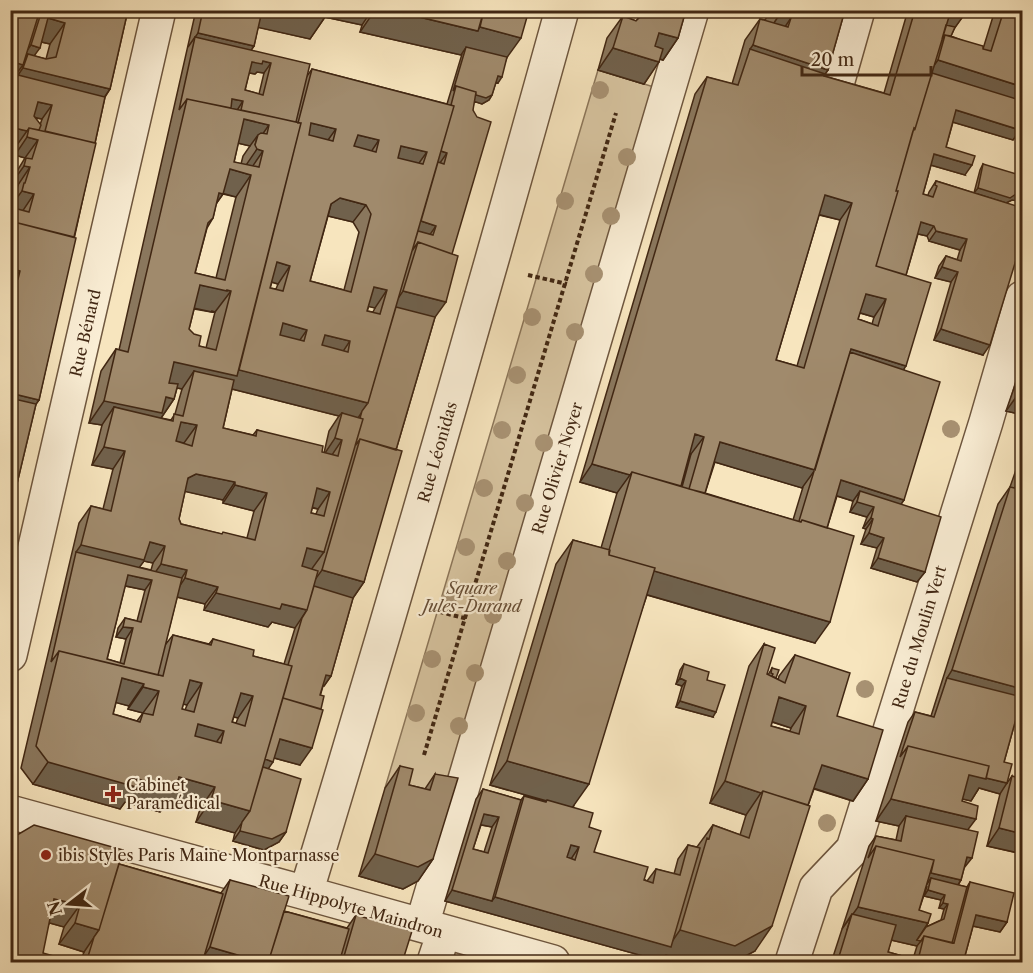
<svg xmlns="http://www.w3.org/2000/svg" width="1033" height="973" viewBox="0 0 1033 973" font-family="'Libre Caslon Text',serif">
<rect width="100%" height="100%" fill="#f7e5be"/>
<filter id="stains"><feTurbulence type="fractalNoise" baseFrequency=".00333" numOctaves="4"/><feColorMatrix values="0 0 0 0 .2 0 0 0 0 .09 0 0 0 0 .02 0 0 0 .5 -.17"/></filter>
<radialGradient id="worn" r=".72"><stop offset=".6" stop-color="#630" stop-opacity="0"/><stop offset="1" stop-color="#630" stop-opacity=".3"/></radialGradient>
<path fill="#d8c5a1" stroke="#8c765a" stroke-width="1.5" d="M598 70 654 87 442 800 385 788Z"/>
<g fill="none" stroke-linecap="round" stroke-linejoin="round">
<defs>
<path id="minor" d="M835 91 858 10
M10 655 159 10
M10 812 306 893 553 962
M306 893C395 600 480 306 562 10
M422 925 692 10
M434 962 444 932
M792 962 816 888 853 849 986 422 1022 298"/>
</defs>
<use href="#minor" stroke="#6e563e" stroke-width="36"/>
<path stroke="#412713" stroke-width="4" stroke-dasharray="4.5 3" stroke-linecap="butt" d="M528 275 567 284
M432 610 468 619
M424 755 616 113"/>
<use href="#minor" stroke="#faeed5" stroke-width="33"/>
</g>
<g fill="#a89273">
<circle cx="600" cy="90" r="9"/>
<circle cx="627" cy="157" r="9"/>
<circle cx="565" cy="201" r="9"/>
<circle cx="611" cy="216" r="9"/>
<circle cx="594" cy="274" r="9"/>
<circle cx="532" cy="317" r="9"/>
<circle cx="575" cy="332" r="9"/>
<circle cx="517" cy="375" r="9"/>
<circle cx="951" cy="429" r="9"/>
<circle cx="502" cy="430" r="9"/>
<circle cx="544" cy="443" r="9"/>
<circle cx="484" cy="488" r="9"/>
<circle cx="525" cy="503" r="9"/>
<circle cx="466" cy="547" r="9"/>
<circle cx="507" cy="561" r="9"/>
<circle cx="448" cy="602" r="9"/>
<circle cx="493" cy="615" r="9"/>
<circle cx="432" cy="659" r="9"/>
<circle cx="475" cy="673" r="9"/>
<circle cx="865" cy="689" r="9"/>
<circle cx="416" cy="713" r="9"/>
<circle cx="459" cy="726" r="9"/>
<circle cx="827" cy="823" r="9"/>
</g>
<path fill="#8a775d" stroke="#412713" stroke-width="1.5" fill-rule="evenodd" d="M10 10H128L110 89 105 97 39 400 36 404 10 513V204L11 200 15 196 18 185 11 184 14 176 25 158 15 155 17 145 10 144ZM41 42 50 44 46 59 34 56ZM35 118 42 119 40 125Z
M196 10H529L507 57 498 83 496 82 492 95 489 100 482 104 474 101 452 254 435 317 396 450 364 582 353 598 331 676 324 686H323L300 765 274 758 268 769 286 832 279 842 264 850 233 841 235 832V833L196 822 200 809 168 800 160 812 125 802 120 809 33 784 21 768 79 523 91 506 103 509 113 469 92 465 102 425 89 423 101 371 116 349 119 350ZM325 17 362 25 360 32 461 55 462 54 447 104 312 69 307 76 251 50 254 46 258 27 310 39ZM257 72 264 73 259 94 245 90 249 73 255 74ZM238 143 250 146 243 156 241 164 234 162ZM223 194 236 197 216 278 195 273 207 228 213 218 216 204ZM328 216 353 222 359 232 344 290 310 281ZM272 282 278 284 276 289 270 288ZM369 306 375 308 373 312 367 311ZM194 309 212 312V311L215 312 206 348 199 346 189 329ZM177 388 182 389 175 414 171 420 161 418 174 399ZM232 389 339 416 329 431 324 453 257 430 253 435 223 428ZM185 491 223 500V503L254 511 247 538 221 534 181 524 179 519ZM312 508 318 509 316 514 311 513ZM144 561 153 563 151 570 139 567ZM125 586 145 590 137 621 125 618 118 628 116 637 126 639 120 663 107 659ZM177 597 205 604 204 610 268 627 272 622 295 628 284 664 253 656 213 639 209 644 173 635 165 645ZM116 702 129 706 128 709 143 713 137 721 113 714ZM183 704 187 705 185 710 182 709ZM234 717 238 718 236 723 232 722Z
M633 10H686L678 38 663 60 660 59 644 84 598 70 607 38 623 16 636 21 642 14 632 12Z
M772 10H845L828 70 824 76 884 93 908 10H967L955 27 951 36 983 49 995 10H1023L1020 130 1013 140 953 122 946 147 965 175 931 165 923 194 929 196 928 195 929 192 936 181 974 193 980 170 983 164 1012 200 1006 203 983 355 934 340 951 282 935 278 939 266 946 256 957 260 960 250 929 241 927 236 918 234 906 275 904 370V500L901 504 925 572 917 582 871 568 877 548 861 544 866 529 863 528 867 517 850 512 853 501 837 496 827 528 815 643 647 595 573 808 589 827 594 852 647 881 656 869 674 874 678 859 688 845 697 847 713 825 740 835 746 815 710 803 749 666 764 644 767 674 768 675 772 668 776 678 778 680 779 676 795 655 837 716 868 779 853 801 814 789 755 951 732 963H691L666 955 661 961 445 901 476 799 483 789 521 800 524 796 546 802 547 801 490 785 556 564 573 540 601 548 617 493 580 482 695 94 707 77 732 84 745 40 760 19 765 20ZM819 215 840 220 797 366 776 360ZM860 313 874 317 872 324 858 319ZM690 454H691L682 487 681 486ZM715 462 802 488 803 487 793 520 705 493ZM772 722 791 728 790 731 771 726ZM481 825 492 827 484 852 473 849Z
M1023 362V415L1006 411Z
M1023 450V709L1019 708 1004 762 1007 783 1012 776 1023 854 987 846 1000 794 979 788 971 801 963 799 962 801 968 830 964 868 961 880 958 885 967 887 970 882 1007 922 1000 932 973 926 963 963H831L869 846 876 836 896 840 899 826 876 821 908 722 915 712 931 716 998 504 1010 487ZM927 886 924 896 941 900 939 908 944 909 941 920 926 927 928 923 919 910ZM891 940 917 946 913 959 888 952Z
M684 664 713 717 676 707 682 686 676 684 680 670Z
M400 766 409 785 425 789 435 774 433 859 418 881 403 889 359 876 385 788Z
M17 835 221 893 230 880 284 911 347 928 356 915 402 963H57L61 958 81 960 84 952 59 944 64 927 50 923 10 963V844Z"/>
<path fill="#70614c" stroke="#412713" stroke-width="1.5" d="M203 10H295L325 17 310 39 202 15Z
M318 10H372L362 25 315 15Z
M375 10H390L477 31 480 27 521 38 503 63 465 49 461 55 360 32Z
M633 10H644L642 14 632 12Z
M951 10 967 11 951 33 940 29Z
M780 14 791 18 776 40 765 36Z
M48 18 65 23 50 44 33 40Z
M198 33 254 46 244 61 195 37 188 47Z
M659 33 678 38 663 60 644 54Z
M31 45 40 48 25 68 110 89 95 111 18 75 23 68 28 54 21 64 23 65 10 82V61L18 63Z
M753 45 828 70 812 92 750 49Z
M613 48 659 62 644 84 598 70Z
M938 60 1023 87V110L922 82Z
M263 61 271 63 264 73 257 72 255 74 244 72 252 62Z
M498 76 502 77 498 83 494 81Z
M474 94 492 95 489 100 482 104 470 100Z
M232 99 243 101 236 112 225 109Z
M38 102 52 105 42 119 28 116Z
M956 110 1020 130 1013 140 949 121Z
M244 119 269 125 255 145 258 135 250 146 229 141Z
M311 123 336 129 323 147 299 141Z
M10 127 27 131 17 145 10 144Z
M358 135 379 140 367 158 345 153Z
M27 137 38 140 25 158 15 155Z
M401 146 427 152 414 170 389 163Z
M257 149 263 151 248 173 242 171Z
M438 150 447 153 440 163 431 161Z
M934 154 972 165 965 175 927 164Z
M24 166 30 167 18 185 11 184Z
M230 169 251 175 236 197 214 191Z
M978 188 1023 196V202L1012 200 1006 203 974 193Z
M22 191 34 194 22 212 10 209V207Z
M219 193 223 194 208 215Z
M825 195 852 203 840 220 813 213Z
M340 198 366 205 353 222 328 216 331 204Z
M418 220 436 226 429 236 410 231Z
M921 222 934 226 927 236 914 233Z
M936 231 967 239 960 250 929 241Z
M277 262 290 266 278 284 265 280Z
M942 267 958 272 951 282 935 278Z
M10 268 20 271 10 285Z
M200 285 231 291 215 312 212 311V312L184 306Z
M374 287 387 290 375 308 362 305Z
M403 291 446 302 428 327 386 316Z
M866 294 886 299 874 317 854 311Z
M283 323 307 330 295 347 271 341Z
M941 329 990 345 983 355 934 340Z
M325 335 350 341 338 359 313 352Z
M851 349 906 366 894 384 844 368Z
M174 362 237 369 368 403 356 421 342 413 339 416 228 388 194 371 182 389 159 384Z
M10 393 39 400 24 421 10 418Z
M1019 393 1023 394V415L1006 411Z
M166 397 174 399 159 421 114 407 102 425 89 423 104 401Z
M181 422 197 425 184 443 169 440Z
M695 434 704 437 691 454 683 452Z
M335 438 342 440 330 458 323 456Z
M720 442 815 470 802 488 708 460Z
M104 447 125 451 113 469 92 465Z
M592 464 630 475 617 493 580 482Z
M196 474 235 482 223 500 183 491 188 478Z
M841 480 904 500 894 514 873 508 867 517 850 512 857 502 860 491 853 501 831 494Z
M235 485 267 493 254 511 223 503Z
M317 488 330 492 318 509 305 505Z
M871 518 873 519 866 529 863 528Z
M869 533 884 538 877 548 861 544Z
M150 542 165 546 153 563 144 561 133 576 150 580 161 564 187 570 175 588 152 580 145 590 121 585 76 552 81 545Z
M307 548 324 552 311 570 294 565Z
M607 557 830 622 815 643 592 579Z
M878 558 925 572 917 582 871 568Z
M322 570 364 582 346 608 311 585Z
M185 578 218 587 205 604 173 596Z
M216 593 282 604 307 610 295 628 272 622 268 627 204 610Z
M123 627 133 628 126 639 116 637Z
M952 670 1023 689V709L944 689 947 678Z
M326 675 331 676 324 686 319 685Z
M122 678 144 684 129 706 106 700Z
M680 678 686 681 682 686 676 684Z
M190 680 202 683 187 705 174 702Z
M143 687 159 691 143 713 128 709Z
M241 693 253 696 238 718 226 715Z
M779 697 806 706 791 728 764 719Z
M680 701 716 712 713 717 676 707Z
M198 724 224 731 209 753 183 745Z
M280 739 312 748 300 765 267 756Z
M264 758 273 762 261 779Z
M904 758 1007 783 1000 794 979 788 971 801 954 797Z
M507 761 589 784 572 808 490 785Z
M48 762 138 779 179 777 215 787 200 809 168 800 160 812 125 802 120 809 33 784Z
M822 765 868 779 853 801 807 786Z
M725 781 761 793 746 815 710 803Z
M891 799 976 819 960 840 906 816 899 826 876 821Z
M211 800 250 811 235 833 196 822Z
M484 814 499 817 492 827 477 824Z
M999 828 1023 834V854L987 846Z
M240 831 286 832 279 842 264 850 233 841Z
M571 845 579 847 569 862 561 859Z
M375 854 433 859 418 881 403 889 359 876Z
M967 857 972 858 964 868Z
M872 859 961 880 954 891 931 878 927 884Z
M452 890 492 901 495 897 669 946 680 930 772 926 755 951 732 963H691L666 955 661 961 445 901Z
M928 890 945 895 941 900 924 896Z
M54 899 80 905 64 927 39 920Z
M943 903 948 904 944 909 939 908Z
M858 907 928 923 917 940 921 941 917 946 847 930 852 914 842 929Z
M976 915 1007 922 1000 932 968 925Z
M75 923 99 930 84 952 59 944Z
M210 947 265 963H199Z"/>
<path fill="#a08a6c" stroke="#412713" stroke-width="1.5" fill-rule="evenodd" d="M10 10H40L23 65 10 61Z
M42 10H128L110 89 23 68 28 54 46 59 56 57 65 23 48 18 40 48 31 45Z
M203 10 262 11 254 46 198 33Z
M295 10H327L325 17Z
M390 10H484L478 31Z
M484 10H529L521 38 480 27Z
M647 10H686L678 38 659 33 655 46 663 49 659 62 613 48 623 16 636 21Z
M779 10H845L828 70 753 45 760 19 788 27 791 18 780 14Z
M915 10H951L915 129 914 128 896 191H898L876 266 931 283 906 366 851 349 815 470 720 442 705 493 689 489 704 437 695 434 681 486 632 472 630 475 592 464 707 77 738 85 750 49 825 74 824 76 890 95ZM825 195 852 203 804 368 776 360ZM866 294 886 299 878 326 858 319Z
M1004 10H1023V87L938 60 945 35 983 46V49L991 51Z
M946 25 955 27 951 36 945 35 942 39Z
M195 37 310 64 296 122 241 110 243 101 232 99 231 108 187 99 179 110ZM263 61 271 63 263 95 245 90 252 62 262 64Z
M466 47 507 57 502 77 498 76 492 95 486 98 476 95V92L456 86 453 91Z
M312 69 454 106 368 403 239 370 301 123H298ZM311 123 336 129 333 141 309 135ZM358 135 379 140 376 152 354 146ZM401 146 427 152 423 164 398 158ZM340 198 366 205 371 214 351 292 310 281 331 204ZM277 262 290 266 283 291 270 288ZM374 287 387 290 380 314 367 311ZM283 323 307 330 304 341 280 335ZM325 335 350 341 348 352 322 345Z
M932 73 1023 101V121L1020 130 956 110 946 147 975 156 972 165 934 154 923 194 933 197 937 186 935 185 936 181 1023 208V237L990 345 941 329 958 272 942 267 946 256 961 261 967 239 936 231 934 226 921 222 906 275 876 266 898 191H896L913 131 915 129Z
M18 75 105 97 95 143 45 131 52 105 38 102 34 116 41 125 39 130 29 128 27 131 10 127V98Z
M456 86 476 92 473 110 477 117 491 122 452 254 418 242 412 251 418 231 433 235 436 226 421 221 438 162 444 164 447 153 441 151 454 106 451 105Z
M187 99 301 123 237 376 174 362 169 383 178 384 174 399 166 397 162 413 104 401 116 349 128 352ZM244 119 269 125 267 134 261 133 258 135 255 145 257 149 263 151 259 167 234 162ZM230 169 251 175 225 280 195 273 208 223 213 218 219 193 223 194ZM200 285 227 291V290L231 291 216 350 199 346 201 336 194 334 189 329Z
M29 128 96 143 74 237 10 221V207L29 212 34 194 22 191 24 183H25L30 167 24 166 26 158 32 159 38 140 27 137Z
M983 164 1023 176V196L1016 194 1010 198 978 188Z
M10 221 76 238 39 400 10 393V277L18 279 20 271 10 268Z
M418 242 458 256 446 302 403 291Z
M396 307 435 317 396 450 360 439 355 446 363 419 360 418 362 411 368 403Z
M850 352 940 382 904 500 841 480 827 528 802 520 801 522 799 521Z
M194 371 234 380 223 428 256 436 257 430 323 446 322 452 338 456 342 440 335 438 342 413 363 419 324 552 307 548 302 566 318 571 307 610 282 604 280 609 216 593 218 587 185 578 187 570 161 564 165 546 150 542 144 560 81 545 91 506 111 511 125 451 104 447 114 407 173 421 174 414 183 416ZM181 422 197 425 192 446 176 441ZM196 474 235 482V485L267 493 255 540 223 532 222 534 181 524 179 519 188 478ZM317 488 330 492 324 516 311 513Z
M1023 382V394L1019 393Z
M10 398 36 404 10 513Z
M360 439 402 451 364 582 322 570Z
M1023 467V490L1015 488Z
M632 472 801 522 802 520 854 536 830 622 654 571 655 568 609 555V550Z
M1010 487 1023 490V689L952 670Z
M860 491 941 517 925 572 878 558 884 538 869 533 873 519 871 518 874 507 857 502Z
M573 540 610 550 609 555 655 568 589 784 507 761Z
M76 552 182 578 158 675 59 651 51 662ZM128 575 152 580 141 622 125 618 123 627 133 628 124 664 107 659Z
M314 586 353 598 331 676 326 675 320 695 324 696 321 709 283 698 292 666 288 665 302 618 307 610Z
M173 635 211 645 213 639 254 650 253 656 292 666 250 811 211 800 215 787 179 777 175 790 138 779 136 787 48 762 36 746 59 651 163 676ZM122 678 144 684 143 687 159 691 153 715 143 713 140 722 113 714ZM190 680 202 683 194 712 182 709ZM241 693 253 696 245 726 232 722ZM198 724 224 731 221 743 195 736Z
M764 644 775 648 767 674 785 683 795 655 850 673 837 716 883 730 868 779 822 765 808 805 763 791 761 793 725 781ZM779 697 806 706 799 734 771 726Z
M684 664 709 672 707 680 725 685 716 712 680 701 686 681 680 678Z
M772 668 779 670 776 678 772 676 773 674 771 673Z
M947 678 1022 697 1004 762 1012 764 1007 783 986 778 989 766 908 746 900 757 915 712 934 717Z
M283 698 323 710 312 748 280 739 273 762 265 759Z
M908 746 989 766 986 779 969 775 962 801 978 806 976 819 891 799Z
M400 766 413 769 409 785 430 790 435 774 458 778 433 859 418 867 375 854Z
M263 767 301 779 286 832 272 839 240 831 242 822 250 811Z
M1012 776 1023 779V834L999 828Z
M483 789 521 800 492 901 452 890ZM484 814 499 817 488 853 473 849Z
M763 791 810 806 772 926 735 946 680 930 707 838 709 839 713 825 749 838Z
M524 796 546 802 547 800 593 813 589 827 601 831 594 852 648 867 644 880 653 883 656 869 680 875 688 845 700 848 671 947 495 897ZM571 845 579 847 575 860 567 857Z
M906 816 978 832 972 858 967 857 961 880 931 873 934 860 876 846 868 858 876 836 901 841Z
M34 825 123 850 99 930 75 923 80 905 54 899 43 953 57 957 55 963H10V864L17 835Z
M876 846 934 860 919 910 931 914 928 923 858 907Z
M119 864 223 894 202 963H86L94 937 99 930Z
M931 878 967 887 952 943 924 936 921 941 917 940 926 927 944 919 948 904 943 903 945 895 928 890Z
M230 880 289 896 268 963H265L210 947Z
M970 882 1014 893 1007 922 976 915 963 963H919L920 961 918 960 924 936 954 943Z
M284 911 349 929 339 963H268Z
M852 914 896 925 888 952 920 961 919 963H837Z
M356 915 412 931 402 963H342Z
M63 957 84 961 83 963H60L61 958Z"/>
<g fill="#8f2418" stroke="#faeed5" stroke-width="2">
<path d="M110 785h6v6h6v6h-6v6h-6v-6h-6v-6h6z"/>
<circle cx="46" cy="855" r="6"/>
</g>
<g text-anchor="middle" dominant-baseline="central" stroke-width="4.5" stroke-linejoin="round" paint-order="stroke">
<g font-size="16" fill="#412713" stroke="#faeed5">
<text transform="translate(85 333) rotate(-77)">Rue Bénard</text>
<text transform="translate(437 452) rotate(-74)">Rue Léonidas</text>
<text transform="translate(557 468) rotate(-73)">Rue Olivier Noyer</text>
<text transform="translate(919 637) rotate(-73)">Rue du Moulin Vert</text>
<text transform="translate(351 906) rotate(16)">Rue Hippolyte Maindron</text>
</g>
<g font-size="16" font-style="italic" fill="#674e36" stroke="#faeed5">
<text x="472" y="588">Square<tspan x="472" dy="18">Jules-Durand</tspan></text>
</g>
<g font-size="16" fill="#412713" stroke="#faeed5" text-anchor="start">
<text x="126" y="785">Cabinet<tspan x="126" dy="18">Paramédical</tspan></text>
<text x="58" y="855">ibis Styles Paris Maine Montparnasse</text>
</g>
</g>
<rect width="1033" height="973" fill="none" stroke="#f7e5be" stroke-width="36"/>
<rect x="12" y="12" width="1009" height="949" fill="none" stroke="#412713" stroke-width="3"/>
<rect x="18" y="18" width="997" height="937" fill="none" stroke="#412713" stroke-width="1.5"/>
<g transform="translate(69 904) rotate(253)" stroke="#faeed5" stroke-width="4.5" paint-order="stroke">
<path d="M0-4.5L10 22L0 15L-10 22Z" fill="#412713"/>
<text y="-9" font-size="16" font-weight="bold" text-anchor="middle" fill="#412713">N</text>
</g>
<path d="M802 66v9h129v-9" fill="none" stroke="#412713" stroke-width="3"/>
<text x="811" y="66" font-size="18" fill="#412713" stroke="#faeed5" stroke-width="4.5" paint-order="stroke">20 m</text>
<rect width="100%" height="100%" filter="url(#stains)"/>
<rect width="100%" height="100%" fill="url(#worn)"/>
</svg>
